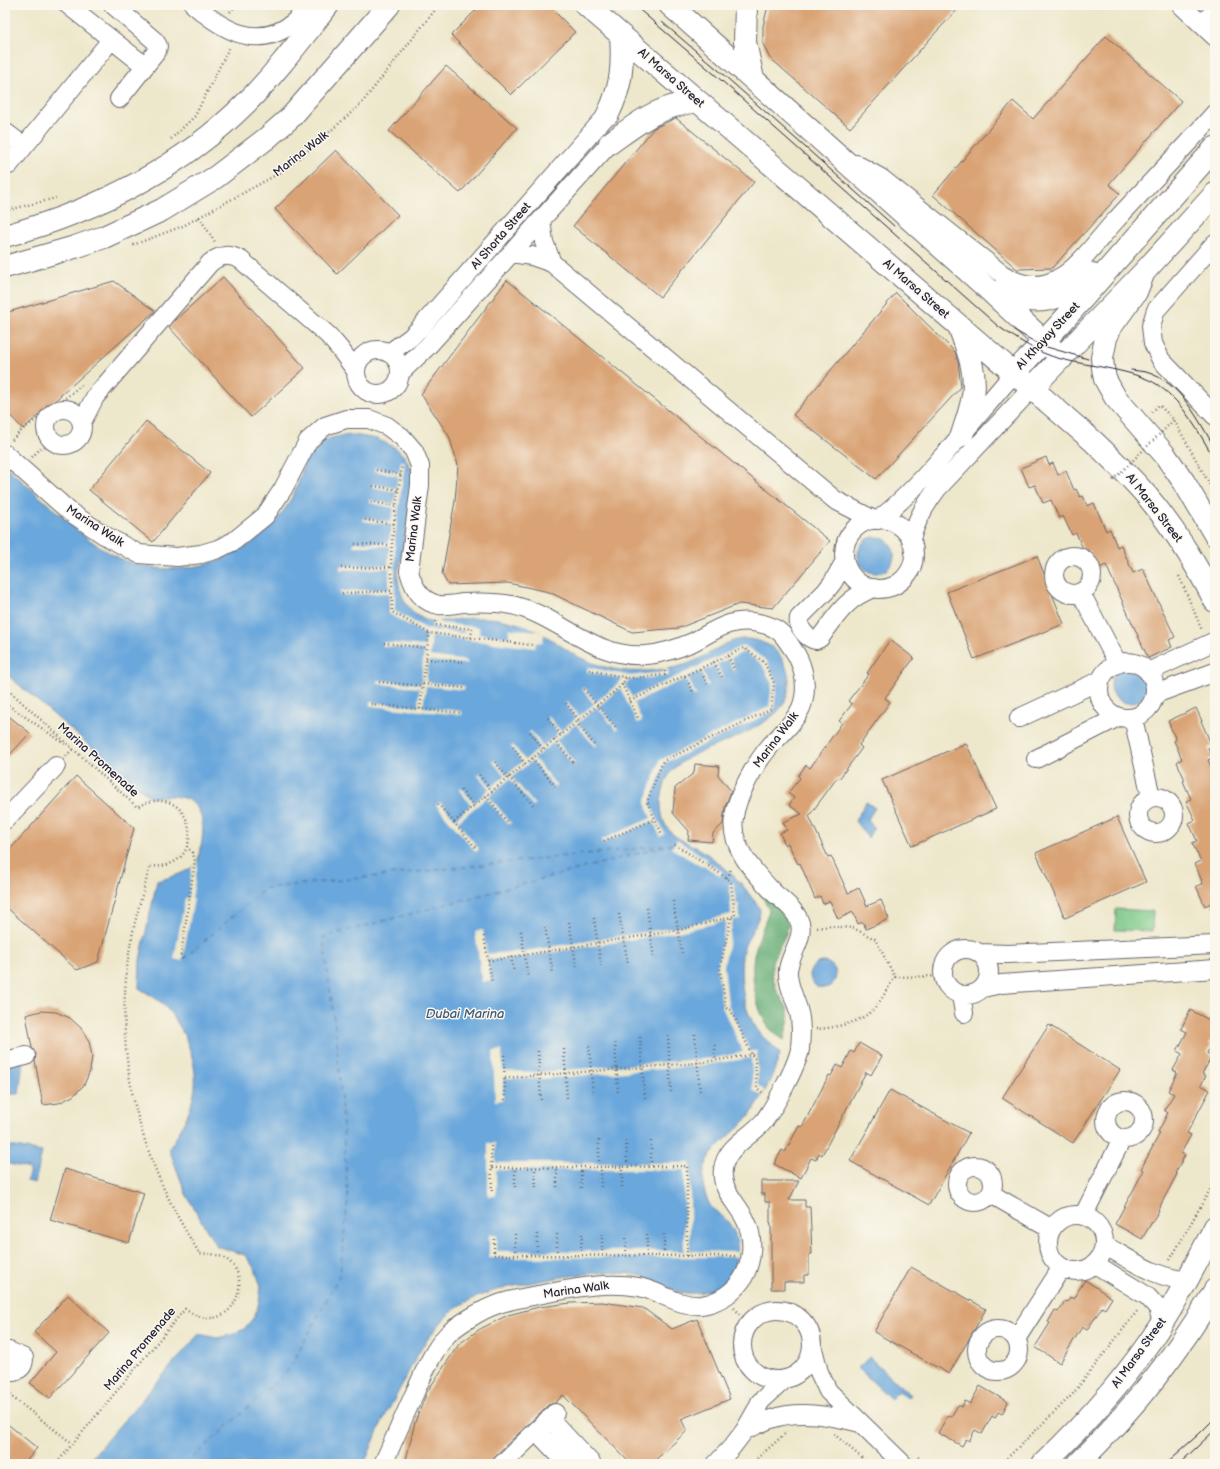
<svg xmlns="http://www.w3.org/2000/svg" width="1220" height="1469" viewBox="0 0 1220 1469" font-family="'Balsamiq Sans',sans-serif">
<rect width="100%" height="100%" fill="#fbf7ec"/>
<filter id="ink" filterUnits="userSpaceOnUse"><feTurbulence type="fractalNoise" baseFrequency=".025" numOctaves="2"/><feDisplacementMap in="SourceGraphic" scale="8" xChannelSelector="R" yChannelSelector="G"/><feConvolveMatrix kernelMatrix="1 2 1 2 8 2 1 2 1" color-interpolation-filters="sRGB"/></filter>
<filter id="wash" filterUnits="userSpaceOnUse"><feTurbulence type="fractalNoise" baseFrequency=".012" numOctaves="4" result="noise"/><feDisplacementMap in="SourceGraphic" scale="16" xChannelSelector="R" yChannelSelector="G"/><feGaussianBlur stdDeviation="0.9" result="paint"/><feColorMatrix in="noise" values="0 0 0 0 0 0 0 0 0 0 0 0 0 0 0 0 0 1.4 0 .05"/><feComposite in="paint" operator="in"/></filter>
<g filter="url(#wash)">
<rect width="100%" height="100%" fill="#ede7cb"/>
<path fill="#7ac888" stroke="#4e7562" d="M1116 909 1153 911 1152 931 1115 930Z"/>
<path fill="#63ac74" stroke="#426758" d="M739 863 781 908 788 923 786 934 772 961V974L777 991 787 1007 789 1019 784 1040C779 1037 774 1033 770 1029 756 1012 749 973 755 951 758 938 765 924 769 910L761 894 738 866Z"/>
<path fill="#6ba7dc" stroke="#46648c" d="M354 435 377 439 396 448 404 456 411 468 414 490 398 573C398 592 406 612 426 620 435 623 450 620 460 619 474 618 489 617 503 620 517 623 532 627 544 635 557 642 568 652 581 658 602 668 624 673 647 671 662 670 676 668 690 663 720 651 735 627 770 646 779 651 786 664 788 674 791 685 787 702 779 710 767 723 737 738 720 744 702 751 673 761 666 781 658 800 658 826 678 838 686 843 695 846 703 851 722 865 740 879 752 898 755 901 759 906 760 910 761 918 746 940 743 950 740 966 741 983 744 999 747 1012 754 1027 763 1037 769 1043 776 1047 780 1054 773 1076 763 1098 749 1116 733 1137 703 1150 703 1180 703 1190 707 1203 714 1210 719 1214 724 1217 728 1222 743 1240 739 1266 724 1282 715 1291 698 1294 686 1293 669 1291 655 1279 638 1275 605 1269 573 1275 540 1281 508 1287 470 1293 446 1317 425 1339 415 1358 402 1385 396 1397 389 1408 383 1420 376 1434 371 1449 364 1464H86L199 1334 217 1338 231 1335 244 1329 254 1317 259 1303 261 1286 255 1269 245 1255 216 1246 186 1194 169 1149C180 1132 193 1108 195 1087 198 1059 181 1019 159 1001 153 996 145 992 139 988L140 960 157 881C171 877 188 873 198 862 198 854 201 848 202 841 207 802 187 791 151 798L5 673V466L84 536C101 548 121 562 143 566 195 577 254 555 284 510 289 503 294 494 297 486 303 473 303 459 314 448 326 437 338 436 354 435Z
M858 555a18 18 0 1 1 36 0a18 18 0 1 1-36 0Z
M1111 685a18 18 0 1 1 36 0a18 18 0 1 1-36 0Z
M866 802 875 808 868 819 874 827 868 838 855 821Z
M810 975a13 13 0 1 1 26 0a13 13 0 1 1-26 0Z
M5 1048 16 1051 23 1060 19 1094H5Z
M5 1145 42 1152 35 1183 27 1181 30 1169 5 1163Z
M869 1357 910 1395 907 1398 899 1391 891 1399 858 1368Z"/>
<path fill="#ede7cb" d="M401 461 405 462 395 537V611L427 629 464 633V631L432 627V620L440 621V623L479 627V634L509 637V629L530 630 535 632 536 630 544 634 543 642 536 643 535 648 432 636 430 656 467 661 466 664 429 661 426 682 465 686 464 690 426 686 423 707 462 711V715L370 706V702L418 707 419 688 378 684V680L421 684 424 650 383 646V642L424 646 426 635 389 614V593L341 595 340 591 389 589V568L340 570V566L388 565 389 546H353L354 542 389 543 391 525 363 521 364 518 391 522 394 508 370 503V500L394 504 396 492 372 487V484L396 488 398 476 374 471 375 468 399 472Z
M744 645 767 661 777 683 774 711 665 763 650 803 665 834 660 837 653 821 603 843 601 840 651 818 645 803 660 760 769 707 772 684 762 664 744 652 731 658 736 672H734L728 659 717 664 723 678 721 679 715 665 703 671 709 685 707 686 700 672 688 677 696 695 694 696 685 679 634 703 642 721 637 723 620 688 599 706 618 729 616 730 597 707 578 723 597 745 595 747 576 724 556 740 575 763 573 765 554 742 534 758 557 786 555 788 532 761 512 777 535 805 533 806 510 779 489 796 511 823 509 825 486 798 458 822 479 849 476 852 436 805 440 802 455 819 471 805 459 790 461 788 474 803 489 789 478 775 480 773 491 787 505 776 493 762 495 760 507 775 522 762 511 747 513 745 525 760 540 747 529 732 531 731 543 746 558 733 547 718 548 716 561 731 576 718 565 703 567 702 579 716 594 704 582 689 584 687 596 702 618 684 622 679 587 672 588 667 630 676 663 672V670L668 669 669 676 630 680 625 685 632 697Z
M677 840 707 859 706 861 723 872 722 874 720 876 703 865 702 867 671 848Z
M198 862 192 899H194L182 961 174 959 185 898H188L192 867Z
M729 883H734L736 904H739L740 919 733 920 724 966 728 1004 750 1051H757L758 1085 765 1091 762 1096 753 1090 751 1058 698 1066 566 1077 540 1079 503 1078V1100L495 1101 493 1051 502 1050 503 1071 539 1072 715 1058 743 1052 722 1007 717 968 726 921 678 932 512 959H488L491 980 482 982 475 931 483 930 487 954 524 951 677 927 731 914Z
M488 1143H495L496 1163H690V1251L737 1252V1257L489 1258V1235H497V1251H684V1170H496V1196H488Z"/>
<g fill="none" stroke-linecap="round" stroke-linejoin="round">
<path stroke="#3f577b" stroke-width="1" stroke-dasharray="5 4" stroke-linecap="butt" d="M183 959 266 888 670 845
M186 1464 289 1370 340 1275 348 1199 337 1042 323 937 674 844"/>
</g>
<g id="blocks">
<path fill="#d9a375" d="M481 5H548L575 32 511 95 451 35Z
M772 5H962L938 30 850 128 769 57 763 44V26L767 10Z
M1106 36 1181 101 1109 184 1120 194 1052 268 1017 269 933 195 1013 101 1033 119Z
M446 66 517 128 460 193 389 131Z
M676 118 754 182 660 297 573 226 654 128Z
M336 150 398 215 337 274 275 209Z
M223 277 305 368 251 417 169 327 175 320Z
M507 280 830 541 773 608 739 604 679 628 632 632 549 592 508 583 448 585 442 574 455 501 458 465 449 436 421 394Z
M114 281 155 311 23 429 5 410V313Z
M896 293 955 352 958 362 961 387 876 479 793 415Z
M146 421 210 473 153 542 89 490Z
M1046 457 1049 465 1053 463 1058 475 1066 471 1074 490 1076 489 1080 497 1083 496 1087 506 1094 503 1106 531 1110 529 1117 547 1121 545 1133 573 1143 569 1175 637 1169 640 1172 647 1148 658 1106 565 1097 569 1090 551 1085 553 1076 533 1072 535 1063 516 1059 518 1051 500 1043 503 1035 485 1029 487 1021 468Z
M1037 556 1064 624 974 659 947 592Z
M890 640 914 658 885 698 890 702 859 745 862 748 839 779 837 778 809 816 828 857 831 856 848 893 859 888 867 906 881 900 889 919 866 929 863 922 858 924 853 912 838 919 830 901 823 904 820 896 815 899 800 863 798 864 788 843 785 845 780 833 787 830 783 822 802 814 789 805 794 798 788 793 800 778 798 776 806 765 810 768 842 723 839 721 852 704 848 701 869 674 867 673Z
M1196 708 1202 721H1201L1212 746 1208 748 1213 758 1208 760 1215 775V911L1211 903 1205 906 1196 886 1203 884 1195 864 1201 861 1192 843 1197 841 1189 823 1195 820 1186 801 1191 799 1183 781 1185 780 1177 762 1182 759 1174 741 1176 740 1168 721Z
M5 713 30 733 5 760Z
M966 743 996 809 912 846 882 780Z
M695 764 719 766 718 775 731 791 725 807 723 824 713 833 712 842 688 840 689 831 673 813 675 788 694 773Z
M76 776 134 828 98 962 77 970 5 906V855Z
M1117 817 1146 882 1065 918 1036 853Z
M1190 1010 1215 1023V1032L1209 1044 1211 1045 1207 1053 1212 1056 1202 1074 1206 1076 1201 1085 1210 1090 1187 1133 1191 1135 1181 1153 1185 1155 1175 1173 1177 1174 1158 1210H1159L1142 1239 1115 1224 1144 1170 1141 1169 1160 1133 1158 1132 1168 1113 1164 1110 1174 1094 1168 1091 1177 1073 1173 1070 1182 1054 1177 1051 1187 1032 1181 1029Z
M41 1011 56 1012 70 1018 81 1028 89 1041 92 1056 90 1071 84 1085 73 1096 59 1103 43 1105 35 1061 36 1054 32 1048 26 1015Z
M1049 1025 1120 1070 1073 1143 1002 1098Z
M859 1043 882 1056 871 1075 866 1072 822 1155 819 1153 816 1160 811 1158 801 1178 774 1164 782 1150 785 1152 799 1126 802 1127 829 1075 831 1076 837 1065 842 1068 851 1051 854 1053Z
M890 1090 969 1133 929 1205 850 1161Z
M65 1169 144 1193 129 1243 50 1220Z
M761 1181H799L789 1200H805V1207H810L812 1254H809V1275H804V1282H784V1289H771V1223H770V1202H765V1194H761Z
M911 1267 986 1309 949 1374 874 1332Z
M1085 1280 1112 1298 1105 1309 1102 1307 1087 1330 1082 1327 1060 1363 1035 1347 1050 1323 1048 1322 1055 1310 1058 1312 1065 1301 1067 1302 1071 1297 1073 1299Z
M68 1295 109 1333 50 1398 30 1383 56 1352 34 1332Z
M602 1302 643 1308 672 1329 697 1319 730 1399 681 1419 687 1431 651 1464H631L563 1395 555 1403 548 1405 542 1411 495 1456 491 1464H405L415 1422 427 1392 459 1344 480 1329 508 1315 539 1307 571 1303Z
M980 1386 1008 1402 1002 1414 998 1412 995 1418 992 1416 982 1434 975 1430 969 1441 966 1439 962 1446 938 1433 948 1415 951 1417 958 1405 962 1407 965 1401 970 1404Z
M5 1422 37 1448 24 1464H5Z"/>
</g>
</g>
<g filter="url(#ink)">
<use href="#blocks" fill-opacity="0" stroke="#69676d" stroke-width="1"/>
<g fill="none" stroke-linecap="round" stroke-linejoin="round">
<defs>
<path id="minor" d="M68 5 145 66
M113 5 155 41 158 46 157 51 119 99
M194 5C223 30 257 51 293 23 299 18 304 11 309 5
M1181 5 1215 37
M1202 25 1215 10
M5 132 24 146
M856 164 881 178 1002 274C1019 285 1039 289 1057 279 1078 269 1099 238 1115 221 1148 185 1182 150 1215 113
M9 165 111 40
M541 220 544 242 552 263
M1215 243 1156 310 1151 326 1153 343 1161 360 1215 416
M511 253 532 256 552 263 835 500 874 520
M356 372a22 22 0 1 1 44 0a22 22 0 1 1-44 0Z
M389 353 410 338 419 329 608 114
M400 373 428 346 610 143
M46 427a18 18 0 1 1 36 0a18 18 0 1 1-36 0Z
M82 422 95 397 210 263C221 254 229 254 241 260L328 335 340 349 356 371
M5 454 70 512 104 535 139 554 177 557 201 554 218 549 234 541 265 516 283 489 308 441 325 426 346 419H369L387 426 402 437 414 451 420 466V485L409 571C413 587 421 602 439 605 447 606 456 604 463 603 480 602 495 602 512 605 560 616 593 659 646 655 662 654 679 648 693 642 705 636 716 628 729 624 744 619 770 622 782 634 787 640 792 648 796 654 805 670 808 691 801 708 794 723 781 734 770 746 757 761 736 797 734 817 729 847 755 873 774 893 784 902 796 910 800 923 804 939 790 954 788 970 787 984 794 996 798 1009 802 1022 801 1035 800 1049 797 1066 775 1106 764 1121 751 1137 726 1146 723 1169 720 1189 737 1203 745 1219 755 1238 753 1263 741 1281 731 1294 717 1303 701 1305 679 1307 660 1291 639 1287 606 1281 575 1288 543 1294 528 1297 511 1299 496 1305 483 1309 457 1325 448 1334 433 1350 425 1371 416 1390 405 1415 394 1439 383 1464
M844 554a35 35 0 1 1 70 0a35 35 0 1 1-70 0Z
M878 520C902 502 922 480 942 457 966 430 990 401 1014 373
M911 539C916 520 925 505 937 489L1032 388
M1054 575a19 19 0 1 1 38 0a19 19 0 1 1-38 0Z
M845 561 833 582 826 591 799 618C797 627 807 639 816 640L820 638C836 616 847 597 874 588
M1081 593 1118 664
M1099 690a28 28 0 1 1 56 0a28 28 0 1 1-56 0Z
M1148 672 1215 641
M1155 694 1215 672
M1019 718 1101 680
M1133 718 1151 797
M1036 759 1118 717
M1138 815a18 18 0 1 1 36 0a18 18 0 1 1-36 0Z
M5 820 56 766
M943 972a23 23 0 1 1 46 0a23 23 0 1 1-46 0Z
M980 953 1008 954 1215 945
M983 988 1001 984 1215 969
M961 995 964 1013
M5 1061 26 1056
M1106 1120a19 19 0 1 1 38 0a19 19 0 1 1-38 0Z
M957 1184a18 18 0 1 1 36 0a18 18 0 1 1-36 0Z
M991 1194 1052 1229
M1048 1243a28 28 0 1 1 56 0a28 28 0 1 1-56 0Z
M1083 1216 1122 1139
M1104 1245C1130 1259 1158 1280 1188 1280
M1095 1264 1147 1296 1158 1308 1162 1323
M742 1345a35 35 0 1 1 70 0a35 35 0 1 1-70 0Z
M977 1350a21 21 0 1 1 42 0a21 21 0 1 1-42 0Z
M1016 1339 1062 1267
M812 1345 819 1372 828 1391 903 1464
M5 1351H9L24 1358C24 1366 21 1369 14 1372L5 1369
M549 1418 592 1464
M745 1430C753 1427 762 1422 771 1419 801 1409 831 1416 860 1423
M536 1431 568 1464
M502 1464 555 1413
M716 1464 732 1447 745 1430 757 1409 760 1402 785 1379"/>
<path id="major" d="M586 5 1093 441C1112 459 1130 476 1147 496 1174 528 1196 564 1215 601
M670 5 988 289 1062 358
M746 5 745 42 753 79
M608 114C622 86 623 65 621 35
M610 143C642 120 657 107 697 101
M5 236C95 211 180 169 246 103 276 73 302 38 328 5
M5 267 75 247 104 237 162 210 216 177 267 138 291 117 389 5
M1144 272 1136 292 1110 328 1106 338 1102 358 1103 368 1105 379 1115 397 1165 455 1184 482 1215 535
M996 292C1035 306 1060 305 1089 273
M959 326C967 349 977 371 973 396 971 409 966 422 962 435
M1014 373 1061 323 1215 148
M1032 388 1144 272 1215 194
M1043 1464C1088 1421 1129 1375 1162 1323 1182 1292 1198 1260 1215 1227
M1078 1464C1130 1412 1178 1354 1215 1290"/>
<path id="highway" d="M1210 1237 1215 1235"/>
</defs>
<use href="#minor" stroke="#69676d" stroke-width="20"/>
<use href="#major" stroke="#69676d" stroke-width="24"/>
<use href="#highway" stroke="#69676d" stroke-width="24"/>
<path stroke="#69676d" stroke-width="2.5" stroke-dasharray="1 3" stroke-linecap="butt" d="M230 12 236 5
M171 139 195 116 230 46
M5 211 56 198
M199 217 215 242
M133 245 183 226 285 170 326 135 361 104 439 5
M1152 412 1159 405 1174 420 1215 494
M12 440 23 429 50 410 82 385
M32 457 50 439
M376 470 401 475
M373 486 399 490
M371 502 396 506
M365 520 394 524
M355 544 391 545
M341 568 391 567
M391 568C391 534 397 500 402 466
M392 573V612L429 633 532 645
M1179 576 1202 630
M342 593 392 591
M436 621V625L472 629 471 638
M384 643 427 648
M728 656 735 671
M426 659 465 662
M714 662 722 677
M700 669 707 684
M589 670 629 678 665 675V668
M685 676 694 694
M379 682 423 686
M423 684 464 688
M622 684 639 720
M5 687 137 807C194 775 213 872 150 866 142 897 132 928 128 960 114 1067 142 1164 200 1254 267 1249 239 1348 185 1309L56 1464
M584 689 617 729
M630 701 744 648 764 662 774 683 771 709 663 761 647 802 662 834
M5 703 65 744
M566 703 579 720
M371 704 462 713
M420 709 429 633
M548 718 561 735
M576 722 595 746
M530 732 543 749
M554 740 574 763
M513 747 525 764
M66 756 73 749 71 748
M532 758 555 786
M495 762 508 778
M479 775 492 791
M509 777 533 805
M461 790 474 806
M486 796 509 824
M438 804 477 849
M454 822 621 686 627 677
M604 841 655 819
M727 878 730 873 731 867
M673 901 682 953
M647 908 654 959
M619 914 628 964
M594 918 601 966
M731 918 720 968 726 1008 731 1010 752 1055
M569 922 577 969
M545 927 553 974
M817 928 830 926 853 928 875 939 895 977 942 976
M521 931 528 978
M484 936 492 983
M511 957 514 972
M183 959 181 955 195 861 193 853 187 847
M488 961 678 930 735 916 731 883 727 878 674 844
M816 1029C835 1028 860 1023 874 1009 882 1000 888 987 895 977
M695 1034 700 1093
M668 1035 671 1093
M640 1037 645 1098
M615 1043 618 1093
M715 1045V1061
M589 1046 593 1094
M564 1049 567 1099
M538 1051 541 1101
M504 1055 505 1102
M505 1078 697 1063 752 1055 755 1059 757 1088 763 1093
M599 1140V1163
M626 1141 627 1163
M651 1141V1163
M491 1146 492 1194
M492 1168 687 1166V1256
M535 1170 536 1188
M601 1170V1187
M622 1170V1187
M515 1187V1170
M557 1187V1170
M581 1188V1170
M515 1234V1251
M537 1234V1251
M557 1234V1251
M602 1234V1251
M626 1234V1251
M647 1234V1251
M664 1234V1251
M494 1239V1255L735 1256
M581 1251 582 1234
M1170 1260 1215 1181
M734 1308 749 1323
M9 1386 12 1397 73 1444
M834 1434 869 1464
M918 1457 925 1464
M751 1464 787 1432
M1001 1464 1072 1395 1138 1310"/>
<use href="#minor" stroke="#fff" stroke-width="18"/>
<use href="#major" stroke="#fff" stroke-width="22"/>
<use href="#highway" stroke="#fff" stroke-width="22"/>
<path stroke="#22223b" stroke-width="1" d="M634 5 713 73 999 327C1019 340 1037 353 1061 359 1088 366 1136 370 1158 385 1185 404 1199 433 1215 460
M662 22 717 69 894 226
M1014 330 1040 345 1088 359
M1131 370C1136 371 1141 371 1146 372 1181 382 1198 420 1215 448
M1165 1464 1199 1434 1215 1418
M1179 1464 1215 1430"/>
<path stroke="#69676d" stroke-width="2.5" stroke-dasharray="1 3" stroke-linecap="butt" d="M1113 480 1174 420"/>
</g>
</g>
<g text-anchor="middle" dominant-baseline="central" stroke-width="3" stroke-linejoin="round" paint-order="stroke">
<g font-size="12" fill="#22223b" stroke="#fbf7ec">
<text transform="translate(671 78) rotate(41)">Al Marsa Street</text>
<text transform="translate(301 154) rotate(-38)">Marina Walk</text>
<text transform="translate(501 236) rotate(-49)">Al Shorta Street</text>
<text transform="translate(916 289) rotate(41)">Al Marsa Street</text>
<text transform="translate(1048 336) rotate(-47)">Al Khayay Street</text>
<text transform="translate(1154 508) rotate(52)">Al Marsa Street</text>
<text transform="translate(95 526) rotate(33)">Marina Walk</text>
<text transform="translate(414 529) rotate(-83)">Marina Walk</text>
<text transform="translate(776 740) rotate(-53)">Marina Walk</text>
<text transform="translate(98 760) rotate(42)">Marina Promenade</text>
<text transform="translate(576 1290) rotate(-8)">Marina Walk</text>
<text transform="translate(140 1349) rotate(-50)">Marina Promenade</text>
<text transform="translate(1139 1353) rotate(-54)">Al Marsa Street</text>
</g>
<g font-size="13" font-style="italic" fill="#3f577b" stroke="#fbf7ec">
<text x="465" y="1014">Dubai Marina</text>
</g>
</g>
<rect width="1220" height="1469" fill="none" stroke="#fbf7ec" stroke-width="20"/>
</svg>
